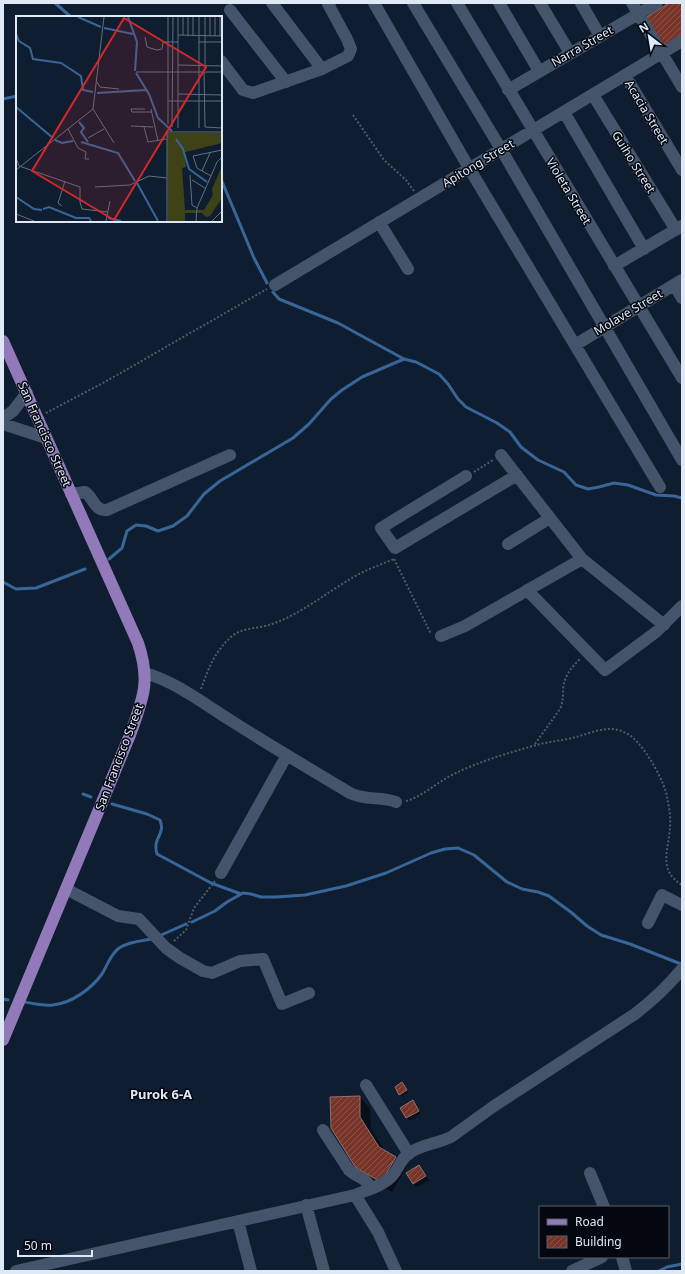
<svg xmlns="http://www.w3.org/2000/svg" width="685" height="1274" viewBox="0 0 685 1274" font-family="'Noto Sans',sans-serif">
<defs>
<pattern id="building-hatch" width="6" height="6" patternUnits="userSpaceOnUse"><rect width="6" height="6" fill="#773429"/><path d="M-1 1l2-2M0 6l6-6M5 7l2-2" fill="none" stroke="#8a5149"/></pattern>
</defs>
<rect width="100%" height="100%" fill="#0f1d30"/>
<path fill="#0007" d="M403 1085 408 1092 402 1096 400 1094Z
M359 1097 370 1108 371 1128 385 1151 396 1158 406 1168 392 1192 368 1178 357 1167Z
M412 1102 421 1114 410 1121 407 1118Z
M419 1166 429 1180 417 1187 413 1184Z"/>
<g fill="none" stroke-linecap="round" stroke-linejoin="round">
<path stroke="#386699" stroke-width="3" d="M55 3 71 17
M3 99 17 96
M221 179 254 258 267 283
M273 292 279 299 338 323 404 359 416 362 439 374 448 384 458 399 466 407 497 423 510 432 521 447 538 460 564 472 576 485 588 489 599 487 614 483 628 485 656 495 674 496 682 498
M109 559 122 548 127 531 136 525 146 526 158 531 173 526 187 516 204 494 220 481 293 438 309 424 331 399 342 390 362 377 404 359
M3 582 16 589 36 588 85 569
M83 794 91 797
M112 804 147 814 160 820C166 835 152 837 157 854L211 883 241 894
M192 922 215 911 227 902 243 893 251 894 261 897H276L305 895 346 886 386 873 431 853 445 849 458 848 474 855 507 882 522 889 538 892 549 896 572 913 587 926 601 935 630 944 681 964
M159 936 186 924
M3 999 8 1000
M25 1002C35 1004 44 1006 53 1005 72 1003 91 989 102 974 107 966 110 955 119 948 128 942 141 941 152 939
M659 1271 667 1267 682 1264"/>
</g>
<path fill="url(#building-hatch)" stroke="#92726c" d="M669 3H681L682 5V36L663 48 645 18Z
M402 1082 407 1090 399 1095 395 1087Z
M360 1096V1117L379 1147 396 1157 381 1182 356 1168 331 1128 330 1097Z
M413 1100 419 1111 406 1118 400 1108Z
M419 1165 426 1176 413 1184 406 1173Z"/>
<g fill="none" stroke-linecap="round" stroke-linejoin="round">
<path stroke="#4e5b6c" stroke-width="2" stroke-dasharray="2 2" stroke-linecap="butt" d="M353 115 384 160 406 180 414 191
M46 413 103 383 267 289
M474 472 493 460
M394 559 431 634
M201 689C208 669 215 651 232 636 243 627 259 629 272 624 301 614 326 593 352 578 365 570 380 565 394 559
M535 744 560 709C563 702 563 697 563 690 564 676 571 668 580 659
M406 801C424 796 438 781 456 773 478 762 508 753 533 746 546 742 559 741 572 738 585 735 600 728 613 729 623 730 633 736 639 744 649 755 665 783 667 797 669 806 671 818 670 827 669 850 657 869 682 885
M174 941 186 930 194 908 215 881"/>
<path stroke="#44546a" stroke-width="12" d="M272 3 322 69
M374 3 469 168 660 487
M413 3 501 149 682 460
M457 3 682 378
M499 3 539 71
M540 3 570 53
M581 3 600 36
M632 3 682 87
M230 10 286 82
M221 61 243 90 253 93 322 69 348 56 351 49 347 39 328 4 330 3
M625 75 682 170
M508 90 657 3
M593 95 676 230
M564 112 644 249
M379 222 408 269
M614 266 682 226
M275 285 682 41
M674 285 682 298
M575 345 682 280
M3 418 13 411 27 393
M3 424 46 438
M501 455 582 559 664 625
M466 476 381 528 395 548 517 475
M71 494 85 492C94 498 94 511 107 510L230 455
M508 544 550 518
M527 590 605 670 656 632 682 606
M441 636 465 626 582 559
M145 673C176 682 203 703 230 720 269 745 310 769 350 793 365 801 381 796 396 802
M221 873 287 755
M66 889 118 916 139 919 166 948 180 958 203 971 212 973 240 961 263 959 282 1004 309 993
M648 923 662 895 682 905
M366 1085 409 1154
M323 1130 349 1170C356 1177 367 1178 371 1188
M590 1173 604 1207
M355 1195 378 1232 396 1271
M306 1205 324 1271
M238 1221 251 1271
M622 1257 626 1271
M16 1271 355 1195C367 1190 382 1186 391 1177 398 1170 400 1160 408 1154 421 1144 437 1144 451 1137L494 1106 635 1014C653 1000 668 986 682 969
M572 1271 602 1257"/>
<path stroke="#9179ba" stroke-width="12" d="M3 341 138 643C151 682 143 698 130 735L3 1040"/>
</g>
<g text-anchor="middle" dominant-baseline="central" stroke-width="3" stroke-linejoin="round" paint-order="stroke">
<g font-size="12" fill="#dfe9f6" stroke="#03070f">
<text transform="translate(582 46) rotate(-30)">Narra Street</text>
<text transform="translate(647 112) rotate(59)">Acacia Street</text>
<text transform="translate(634 162) rotate(58)">Guiho Street</text>
<text transform="translate(478 163) rotate(-31)">Apitong Street</text>
<text transform="translate(569 191) rotate(59)">Violeta Street</text>
<text transform="translate(628 312) rotate(-31)">Molave Street</text>
<text transform="translate(45 434) rotate(66)">San Francisco Street</text>
<text transform="translate(119 757) rotate(-69)">San Francisco Street</text>
</g>
<g font-size="13" font-weight="bold" fill="#dfe9f6" stroke="#03070f">
<text x="161" y="1094">Purok 6-A</text>
</g>
</g>
<g transform="translate(16 16)">
<rect width="206" height="206" fill="#0f1d30"/>
<path d="M151 117H206V127L169 136 170 151 166 152 169 194H188L197 179 196 173 206 150V182L194 200 190 201 186 197H169V205H152Z" fill="#3e4216"/>
<path fill="none" stroke="#386699" stroke-width="2" d="M62 1 85 11M112 1 121 26 119 55M88 12 117 18M0 18 3 25 14 32 17 43 45 47 65 60 67 74 77 76M120 57 133 78 142 102 156 115M81 77 130 74M0 91 37 122M63 106 68 112 65 116 72 126M160 123 167 133 173 153 191 166M39 124 46 127 57 125M65 126 102 137 119 165M121 167 142 205M0 181 18 193 26 194M27 193 33 191 60 202H73L75 205M92 202 105 205"/>
<path fill="none" stroke="#626f7f" stroke-width="1" d="M167 1V19M177 1V20M189 1V50M204 1V20M162 19 206 20M172 20V1M194 20V1M199 20V1M129 21 131 31 141 34 146 33 147 26H162M183 26H206M162 49 206 50M120 56H206M188 56 189 111 206 112M81 66 84 71 103 73M162 78 206 79M152 85H206M77 93 98 127M129 93H115L116 96H135M135 93 142 125M152 108V1M115 110 137 111M128 111 132 126 150 123M156 111 157 1M162 112V1M183 112V1M52 113 62 132 70 136 69 143H73M72 122 88 113M0 142 3 150 64 171V186L66 193 92 196M0 154 77 93 88 1M186 155 194 137M174 159 176 189 181 192M195 160 181 152 177 140 206 134M176 164 189 172M79 171 114 169 133 160 151 162M46 190 42 187 49 165M0 198 18 205M90 205 94 185M151 205V116H206M180 205 181 192 201 146 206 141M196 205 206 195"/>
<path fill="#d62828" fill-opacity="0.15" stroke="#d62828" stroke-width="2" d="M108 2 190 51 98 204 16 155Z"/>
<rect width="206" height="206" fill="none" stroke="#dfe9f6" stroke-width="2"/>
</g>
<rect width="685" height="1274" fill="none" stroke="#dfe9f6" stroke-width="8"/>
<rect x="539" y="1206" width="130" height="52" fill="#03070f" stroke="#5b616b"/>
<rect x="547" y="1219" width="20" height="6" fill="#9179ba" stroke="#5b616b"/>
<text x="575" y="1226" font-size="12" fill="#dfe9f6">Road</text>
<rect x="547" y="1236" width="20" height="12" fill="url(#building-hatch)" stroke="#5b616b"/>
<text x="575" y="1246" font-size="12" fill="#dfe9f6">Building</text>
<g transform="translate(649 36) rotate(329)" stroke="#03070f" stroke-width="3" paint-order="stroke">
<path d="M0-3L7 15L0 10L-7 15Z" fill="#dfe9f6"/>
<text y="-6" font-size="11" font-weight="bold" text-anchor="middle" fill="#dfe9f6">N</text>
</g>
<path d="M18 1250v6h74v-6" fill="none" stroke="#dfe9f6" stroke-width="2"/>
<text x="24" y="1250" font-size="12" fill="#dfe9f6" stroke="#03070f" stroke-width="3" paint-order="stroke">50 m</text>
</svg>
